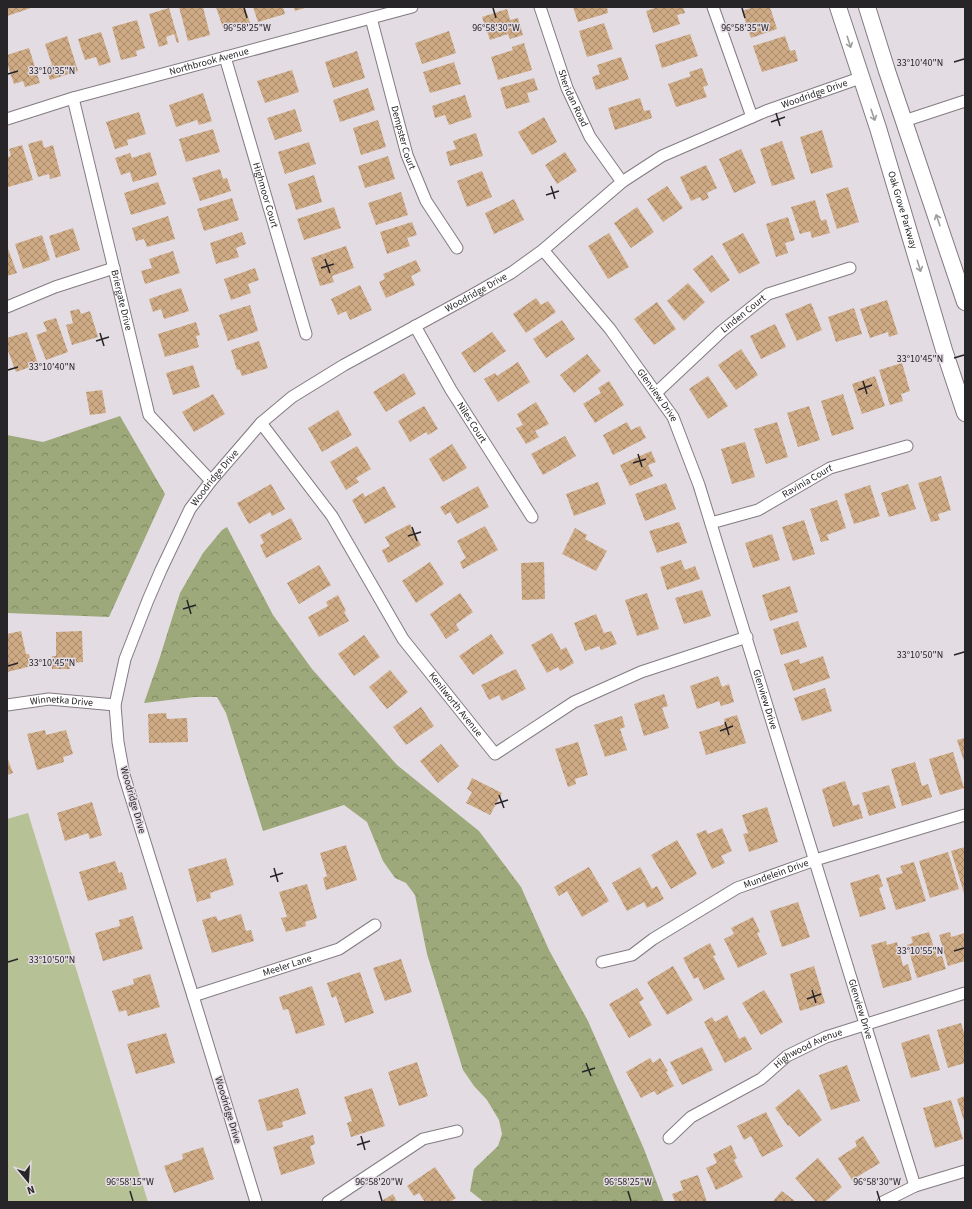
<svg xmlns="http://www.w3.org/2000/svg" width="972" height="1209" viewBox="0 0 972 1209" font-family="'Source Sans 3',sans-serif">
<defs>
<pattern id="forest-crowns" width="20" height="18" patternUnits="userSpaceOnUse"><rect width="20" height="18" fill="#9da97a"/><path d="M2 6a3 3 0 1 1 6 0M12 15a3 3 0 1 1 6 0" fill="none" stroke="#808964"/></pattern>
<pattern id="building-cross-hatch" width="8" height="8" patternUnits="userSpaceOnUse"><rect width="8" height="8" fill="#cfab85"/><path d="M0 0l8 8M0 8l8-8" fill="none" stroke="#a88b6d"/></pattern>
</defs>
<rect width="100%" height="100%" fill="#e4dce3"/>
<path fill="#b6c196" d="M28 813 148 1202H7V819Z"/>
<path fill="url(#forest-crowns)" d="M120 416 165 494 109 617 7 613V435L43 442Z
M227 527 273 615 312 669 397 765 479 831 521 887 549 950 588 1021 644 1149 664 1202H484L470 1191 474 1169 498 1146 502 1134 499 1120 487 1100 474 1086 463 1070 427 954 415 895 406 883 395 878 383 861 367 822 344 805 263 831 226 713 217 697H194L144 703 159 660 180 593 203 553 222 530Z"/>
<path fill="url(#building-cross-hatch)" d="M7 7H34L7 16Z
M179 7H203L210 35 188 41Z
M216 7H245L250 23 224 31Z
M253 7H283L285 14 258 22Z
M294 7H308L295 11Z
M573 7H607L608 13 578 22Z
M658 7H683L685 13 677 15 680 24 653 33 646 11Z
M754 7H770L777 29 751 38 742 11Z
M169 8 179 42 177 43 174 34 166 37 168 44 159 47 149 14Z
M507 9 510 20 518 18 523 35 510 39 508 34 490 40 482 17Z
M137 20 145 48 136 51 137 56 121 60 112 27Z
M604 23 613 49 587 57 579 31Z
M449 31 456 53 422 64 415 43Z
M101 32 111 62 99 66 96 57 85 60 78 39Z
M690 34 698 56 662 68 655 45Z
M67 36 78 71 50 80 45 67 52 65 45 44Z
M785 36 790 51 795 50 798 61 762 72 753 46Z
M524 43 532 70 498 80 491 57 513 50 512 47Z
M29 48 40 83 25 87 23 81 14 84 7 63V55Z
M357 51 365 78 333 88 325 62Z
M621 57 629 79 596 90 592 77 600 74 597 65Z
M454 62 461 84 430 93 423 72Z
M702 68 708 85 703 87 707 97 676 107 668 84 691 76 689 72Z
M292 70 299 92 265 103 257 81Z
M534 78 538 90 527 93 530 102 506 109 500 88Z
M368 88 375 110 340 122 333 100Z
M203 93 212 121 199 125 197 120 176 127 169 105Z
M465 95 472 117 449 125 445 115 435 118 432 106Z
M640 98 644 111 650 110 652 118 615 130 608 108Z
M295 109 302 131 275 140 267 118Z
M139 112 146 134 127 140 128 145 115 149 106 122Z
M544 117 557 142 532 155 518 132Z
M378 120 386 147 361 155 353 128Z
M213 129 220 152 186 162 179 139Z
M822 130 833 167 811 174 800 137Z
M476 133 483 156 450 166 446 152 456 149 453 141Z
M42 140 44 148 53 145 61 176 50 179 49 174 38 177 28 144Z
M782 141 795 179 772 186 760 149Z
M309 142 316 164 285 174 278 152Z
M22 145 33 180 8 187 7 184V157L11 156 9 149Z
M741 149 756 183 734 193 719 159Z
M150 152 157 175 133 182 130 172 121 175 115 158 130 153 132 158Z
M565 152 577 171 557 184 545 165Z
M388 156 395 179 365 188 358 166Z
M706 165 717 188 707 193 709 198 702 201 700 197 691 201 680 177Z
M220 169 223 179 227 178 231 191 200 201 192 178Z
M482 171 492 197 467 207 457 181Z
M314 175 322 202 296 210 288 184Z
M158 182 166 204 131 215 124 193Z
M667 186 683 208 663 222 647 199Z
M848 187 859 222 837 229 826 194Z
M401 192 408 215 376 225 368 203Z
M232 198 239 220 204 231 197 209Z
M514 199 524 220 494 234 485 213Z
M815 200 821 221 826 219 830 233 812 238 810 231 800 234 791 207Z
M334 207 341 228 304 240 297 219Z
M637 207 654 232 631 248 614 223Z
M168 216 175 239 147 247 144 239 136 241 132 228Z
M788 217 795 240 785 243 788 253 776 257 766 224Z
M412 222 417 235 407 238 410 246 387 254 380 232Z
M73 228 80 250 56 258 49 236Z
M242 232 246 244 236 248 239 257 216 264 210 243Z
M609 233 629 267 608 279 588 246Z
M743 233 760 263 739 274 722 244Z
M42 235 50 260 23 269 15 244Z
M7 246 17 273 7 276Z
M346 246 354 268 332 276 334 282 320 286 311 258Z
M173 251 180 273 145 284 141 271 152 268 149 259Z
M712 255 730 280 711 293 693 269Z
M416 260 421 271 411 276 415 285 386 298 379 282 385 279 383 274Z
M255 268 259 280 248 284 251 293 231 300 224 279Z
M688 283 705 302 684 321 667 301Z
M360 285 372 310 350 320 346 311 338 315 331 299Z
M181 288 189 311 164 319 161 309 153 312 149 299Z
M536 298 541 305 548 301 556 312 526 333 513 314Z
M887 300 898 334 889 337 888 332 870 338 860 309Z
M657 302 676 329 654 345 634 319Z
M811 303 822 330 797 341 785 314Z
M250 305 258 331 228 341 219 315Z
M854 308 862 334 836 342 828 317Z
M79 309 81 314 90 311 98 337 72 345 66 325 73 323 70 311Z
M56 318 68 352 46 360 36 335 47 331 43 322Z
M562 320 575 339 546 358 533 339Z
M196 322 200 335 196 336 199 347 165 357 158 334Z
M775 324 786 347 761 359 750 336Z
M27 332 38 364 16 372 7 348V338Z
M492 332 506 351 474 373 461 353Z
M259 341 268 368 242 376 239 369 237 370 231 350Z
M741 349 758 375 736 390 718 365Z
M587 354 601 371 574 393 560 375Z
M518 362 530 382 498 402 484 379 495 373 497 376Z
M902 363 910 391 901 394 903 401 890 405 879 370Z
M193 365 200 387 173 395 166 373Z
M404 373 416 394 386 412 373 392Z
M708 376 728 406 708 419 689 389Z
M875 376 885 406 862 414 852 384Z
M609 381 624 405 595 423 583 404 601 393 598 388Z
M102 390 106 413 90 415 86 392Z
M213 394 225 414 194 432 182 412Z
M843 394 854 429 832 436 821 401Z
M536 402 549 424 535 431 539 437 526 444 516 428 523 425 517 414Z
M424 406 438 429 428 435 426 432 410 442 398 421Z
M809 406 820 440 798 447 787 413Z
M338 410 352 435 322 452 308 428Z
M627 422 631 430 640 426 646 438 613 455 603 435Z
M777 422 788 457 766 464 754 429Z
M565 436 576 456 543 475 531 454Z
M745 442 755 477 732 484 721 449Z
M452 444 467 468 443 482 429 459Z
M357 446 371 469 356 478 359 482 346 490 330 462Z
M651 451 656 462 648 465 653 476 630 486 620 465Z
M941 476 951 510 938 514 940 520 931 522 918 483Z
M598 482 606 504 574 516 566 494Z
M666 483 676 509 645 521 635 494Z
M271 484 285 509 272 516 270 512 249 524 237 503Z
M908 484 916 509 889 517 881 493Z
M870 485 880 516 854 524 844 494Z
M384 486 396 507 365 524 352 500 363 493 365 497Z
M478 486 489 507 457 524 450 512 445 515 440 507Z
M837 500 846 528 827 535 829 540 821 542 810 509Z
M291 518 302 539 266 558 260 545 264 543 260 535Z
M804 520 815 554 793 561 782 527Z
M679 522 687 543 657 553 649 531Z
M410 524 421 545 388 563 382 550 390 546 385 537Z
M485 526 498 550 463 569 460 562 466 558 457 541Z
M575 528 587 535 585 539 607 551 596 571 562 554Z
M772 534 780 560 753 568 745 543Z
M681 560 685 570 695 566 700 579 667 590 660 567Z
M430 562 444 584 416 603 402 581Z
M544 562 545 599 522 600 521 563Z
M319 565 331 585 299 604 287 583Z
M790 586 798 612 770 621 762 595Z
M702 590 711 616 684 624 675 598Z
M460 593 473 612 456 624 459 630 446 639 430 614Z
M647 593 659 629 637 636 625 600Z
M338 595 346 611 344 612 349 621 319 637 308 617 328 606 326 602Z
M596 614 604 633 611 631 617 644 601 650 599 646 585 651 574 623Z
M798 621 807 647 781 655 773 629Z
M21 631 26 654H29L32 666 7 672V634Z
M82 631 83 662 70 663V669H52V656H56V632Z
M552 633 561 650 566 647 574 663 560 671 558 667 547 673 531 645Z
M491 634 504 653 473 675 459 656Z
M364 635 380 657 354 676 338 654Z
M823 656 830 678 793 691 784 664 799 659 800 664Z
M516 669 526 689 502 701 499 695 489 700 481 685Z
M390 670 408 692 387 709 369 687Z
M718 676 722 687 729 684 734 702 721 706 719 701 697 709 690 686Z
M825 688 832 711 802 721 794 698Z
M664 694 668 706 662 708 669 728 644 736 634 704Z
M421 707 434 726 406 745 393 727Z
M166 713 167 719 187 718 188 742 149 743 148 714Z
M737 715 746 743 706 755 699 732 725 724 724 719Z
M622 716 625 727 620 729 627 750 605 757 594 725Z
M45 730 46 735 66 730 73 754 63 757 64 762 37 770 27 734Z
M965 738V764L957 740Z
M578 742 588 775 575 779 576 784 568 787 555 749Z
M441 744 459 766 438 783 420 761Z
M953 752 964 788 940 795 929 759Z
M7 757 13 773 7 775Z
M915 762 922 786 928 784 932 797 902 806 891 769Z
M472 778 502 793 490 815 466 803 472 792 467 789Z
M845 781 853 806 859 804 863 818 833 827 822 789Z
M889 785 896 808 869 816 862 793Z
M92 802 102 835 90 839 88 833 65 841 57 813Z
M767 807 778 842 749 852 743 834 748 833 742 815Z
M722 828 732 851 721 856 725 863 712 869 696 834 706 830 708 834Z
M677 840 697 874 671 889 651 855Z
M346 845 357 880 326 890 323 878 327 876 320 853Z
M965 847V892L964 893 951 851Z
M948 852 959 889 930 898 919 861Z
M226 858 234 885 210 893 211 898 197 902 188 869Z
M115 861 119 873 122 872 127 889 88 901 79 872Z
M914 862 926 901 896 910 886 878 903 873 900 866Z
M589 867 609 901 582 917 567 891 559 896 554 887Z
M640 867 652 889 657 886 664 899 647 908 644 902 627 911 612 883Z
M879 874 883 886 879 888 886 909 860 917 850 883Z
M307 884 317 918 305 922 306 926 286 932 281 918 287 917 279 892Z
M798 902 810 937 782 947 770 911Z
M241 914 246 931 251 930 254 941 212 953 202 920 216 916 218 921Z
M133 916 143 949 103 961 95 933 120 926 119 920Z
M753 917 760 932 757 933 767 954 738 968 724 939 734 934 731 928Z
M929 932 937 957 942 956 946 969 917 978 907 945 913 943 911 937Z
M950 932 951 937 965 933V961L948 966 939 935Z
M886 941 887 945 897 942 903 966 908 964 912 980 883 988 871 945Z
M710 943 716 955 713 956 725 979 704 990 698 977 694 979 683 958Z
M401 959 412 992 385 1001 373 968Z
M673 966 693 1000 667 1015 647 982Z
M814 966 825 1003 800 1011 790 974Z
M360 972 374 1013 345 1023 336 996 332 998 327 983Z
M150 974 160 1007 128 1016 126 1010 119 1012 112 991 134 984 133 979Z
M312 986 325 1025 296 1034 288 1009 283 1010 279 997Z
M637 988 644 999 639 1002 652 1025 629 1038 609 1004Z
M764 990 783 1022 761 1035 742 1003Z
M727 1015 739 1039 745 1036 752 1049 725 1063 704 1022 712 1017 715 1022Z
M961 1023 965 1036V1063L948 1068 937 1030Z
M166 1033 175 1063 136 1074 127 1044Z
M929 1034 940 1070 911 1078 901 1043Z
M702 1047 713 1070 682 1085 670 1062Z
M650 1058 653 1063 660 1058 668 1071 666 1072 674 1086 657 1095 654 1091 641 1098 626 1072Z
M417 1062 428 1096 399 1106 388 1072Z
M847 1065 860 1101 831 1110 819 1075Z
M298 1088 306 1114 282 1122 283 1127 267 1131 258 1100Z
M372 1088 385 1126 351 1137 347 1123 352 1121 344 1097Z
M799 1089 822 1120 799 1137 789 1125 788 1126 775 1108Z
M965 1096V1124L957 1099Z
M951 1100 963 1139 935 1148 923 1108Z
M766 1112 783 1146 762 1157 751 1136 744 1140 737 1126Z
M313 1135 315 1144 310 1146 315 1164 281 1175 273 1147Z
M863 1136 880 1163 852 1180 838 1158 857 1146 855 1141Z
M731 1145 737 1158 734 1160 743 1177 716 1190 706 1168 717 1163 713 1154Z
M203 1147 214 1179 174 1193 164 1166 183 1159 182 1154Z
M818 1158 842 1187 825 1202H816L795 1178Z
M435 1167 456 1198 450 1202H425L419 1193 414 1196 407 1186Z
M698 1175 707 1202H675L672 1194 683 1190 680 1181Z
M782 1191 796 1202H772Z
M393 1194 397 1202H380Z"/>
<g fill="none" stroke-linecap="round" stroke-linejoin="round">
<defs>
<g id="minor">
<path id="s1" d="M540 7 567 88 590 137 622 182"/>
<path d="M713 7 752 117"/>
<path id="s2" d="M371 18 407 155 426 201 457 248"/>
<path id="s3" d="M225 57 306 334"/>
<path id="s4" d="M73 98 149 415 211 481"/>
<path id="s5" d="M7 119 73 98 412 7"/>
<path d="M904 121 965 101"/>
<path id="s6" d="M543 250 610 329 673 417 699 485 915 1186"/>
<path d="M7 307 55 287 114 268"/>
<path id="s7" d="M415 326 451 390 532 517"/>
<path id="s8" d="M656 393 722 331 768 294 850 268"/>
<path id="s9" d="M261 423 332 516 403 639 495 754 574 702 641 672 747 637"/>
<path id="s10" d="M711 523 758 510 830 468 907 446"/>
<path id="s11" d="M7 705 49 699 115 705"/>
<path id="s12" d="M602 962 632 955 653 939 737 888 815 860 965 815"/>
<path id="s13" d="M193 996 339 949 375 925"/>
<path id="s14" d="M669 1138 691 1117 761 1079 787 1056 826 1037 965 993"/>
<path id="s15" d="M256 1202 193 996 124 775 118 742 115 705 125 659 148 600 161 570 190 509 211 481 261 423 292 397 344 365 467 298 511 273 543 250 622 182 662 156 766 111 860 78"/>
<path d="M328 1202 423 1139 457 1131"/>
<path d="M883 1202 915 1186 965 1171"/>
</g>
<g id="secondary">
<path id="s16" d="M838 7 878 128 944 350 965 413"/>
<path d="M867 7 887 71 965 302"/>
</g>
</defs>
<use href="#minor" stroke="#837b82" stroke-width="13"/>
<use href="#secondary" stroke="#837b82" stroke-width="18"/>
<use href="#minor" stroke="#fff" stroke-width="11"/>
<use href="#secondary" stroke="#fff" stroke-width="16"/>
</g>
<defs><path id="oneway-shaft" d="M-6 0H5M1.5-3L5.5 0L1.5 3" fill="none" stroke-width="1.6" stroke-linecap="round" stroke-linejoin="round"/></defs>
<g stroke="#9e9d9e">
<use href="#oneway-shaft" transform="translate(849 42) rotate(72)"/>
<use href="#oneway-shaft" transform="translate(873 115) rotate(71)"/>
<use href="#oneway-shaft" transform="translate(938 220) rotate(-109)"/>
<use href="#oneway-shaft" transform="translate(919 266) rotate(73)"/>
</g>
<path fill="none" stroke="#282528" stroke-width="1.5" d="M244 8 247 18M493 8 496 18M742 8 745 18M954 62 964 59M8 74 18 71M776 113 780 126M771 122 785 117M551 186 555 199M546 195 559 191M325 259 330 273M321 268 334 264M100 333 104 346M96 341 109 337M954 358 964 355M8 370 18 367M863 381 867 394M858 390 872 385M638 454 642 467M633 463 646 459M412 527 417 541M408 536 421 532M187 600 191 614M183 609 196 605M954 655 964 652M8 666 18 663M725 722 729 735M720 731 733 726M499 795 504 808M495 804 508 800M274 868 278 882M270 877 283 873M954 951 964 948M8 962 18 959M812 990 816 1003M807 999 821 994M586 1063 591 1076M582 1072 595 1068M361 1136 365 1150M357 1145 370 1141M130 1191 133 1201M379 1191 382 1201M628 1191 631 1201M877 1191 880 1201"/>
<g text-anchor="middle" dominant-baseline="central" stroke-width="3" stroke-linejoin="round" paint-order="stroke">
<g font-size="10" fill="#282528" stroke="#e4dce3">
<text stroke="none"><textPath href="#s5" startOffset="210">Northbrook Avenue</textPath></text>
<text stroke="none"><textPath href="#s15" startOffset="1488">Woodridge Drive</textPath></text>
<text stroke="none"><textPath href="#s1" startOffset="97">Sheridan Road</textPath></text>
<text stroke="none"><textPath href="#s2" startOffset="124">Dempster Court</textPath></text>
<text stroke="none"><textPath href="#s3" startOffset="144">Highmoor Court</textPath></text>
<text stroke="none"><textPath href="#s16" startOffset="213">Oak Grove Parkway</textPath></text>
<text stroke="none"><textPath href="#s15" startOffset="1092">Woodridge Drive</textPath></text>
<text stroke="none"><textPath href="#s4" startOffset="208">Briergate Drive</textPath></text>
<text stroke="none"><textPath href="#s8" startOffset="118">Linden Court</textPath></text>
<text stroke="none"><textPath href="#s6" startOffset="185">Glenview Drive</textPath></text>
<text stroke="none"><textPath href="#s7" startOffset="112">Niles Court</textPath></text>
<text stroke="none"><textPath href="#s15" startOffset="768">Woodridge Drive</textPath></text>
<text stroke="none"><textPath href="#s10" startOffset="106">Ravinia Court</textPath></text>
<text stroke="none"><textPath href="#s6" startOffset="509">Glenview Drive</textPath></text>
<text stroke="none"><textPath href="#s11" startOffset="55">Winnetka Drive</textPath></text>
<text stroke="none"><textPath href="#s9" startOffset="343">Kenilworth Avenue</textPath></text>
<text transform="translate(133 800) rotate(74)">Woodridge Drive</text>
<text stroke="none"><textPath href="#s12" startOffset="197">Mundelein Drive</textPath></text>
<text stroke="none"><textPath href="#s13" startOffset="99">Meeler Lane</textPath></text>
<text stroke="none"><textPath href="#s6" startOffset="833">Glenview Drive</textPath></text>
<text stroke="none"><textPath href="#s14" startOffset="167">Highwood Avenue</textPath></text>
<text transform="translate(228 1110) rotate(73)">Woodridge Drive</text>
</g>
</g>
<g font-size="10" text-anchor="middle" fill="#282528" stroke="#e4dce3" stroke-width="3" stroke-linejoin="round" paint-order="stroke">
<text x="247" y="31">96°58'25"W</text>
<text x="496" y="31">96°58'30"W</text>
<text x="745" y="31">96°58'35"W</text>
<text x="920" y="66">33°10'40"N</text>
<text x="52" y="74">33°10'35"N</text>
<text x="920" y="362">33°10'45"N</text>
<text x="52" y="370">33°10'40"N</text>
<text x="920" y="658">33°10'50"N</text>
<text x="52" y="666">33°10'45"N</text>
<text x="920" y="954">33°10'55"N</text>
<text x="52" y="963">33°10'50"N</text>
<text x="130" y="1185">96°58'15"W</text>
<text x="379" y="1185">96°58'20"W</text>
<text x="628" y="1185">96°58'25"W</text>
<text x="877" y="1185">96°58'30"W</text>
</g>
<rect width="972" height="1209" fill="none" stroke="#282528" stroke-width="16"/>
<g transform="translate(28 1181) rotate(162)" stroke="#e4dce3" stroke-width="3" paint-order="stroke">
<path d="M0-3L7 15L0 10L-7 15Z" fill="#282528"/>
<text y="-6" font-size="11" font-weight="bold" text-anchor="middle" fill="#282528">N</text>
</g>
</svg>
